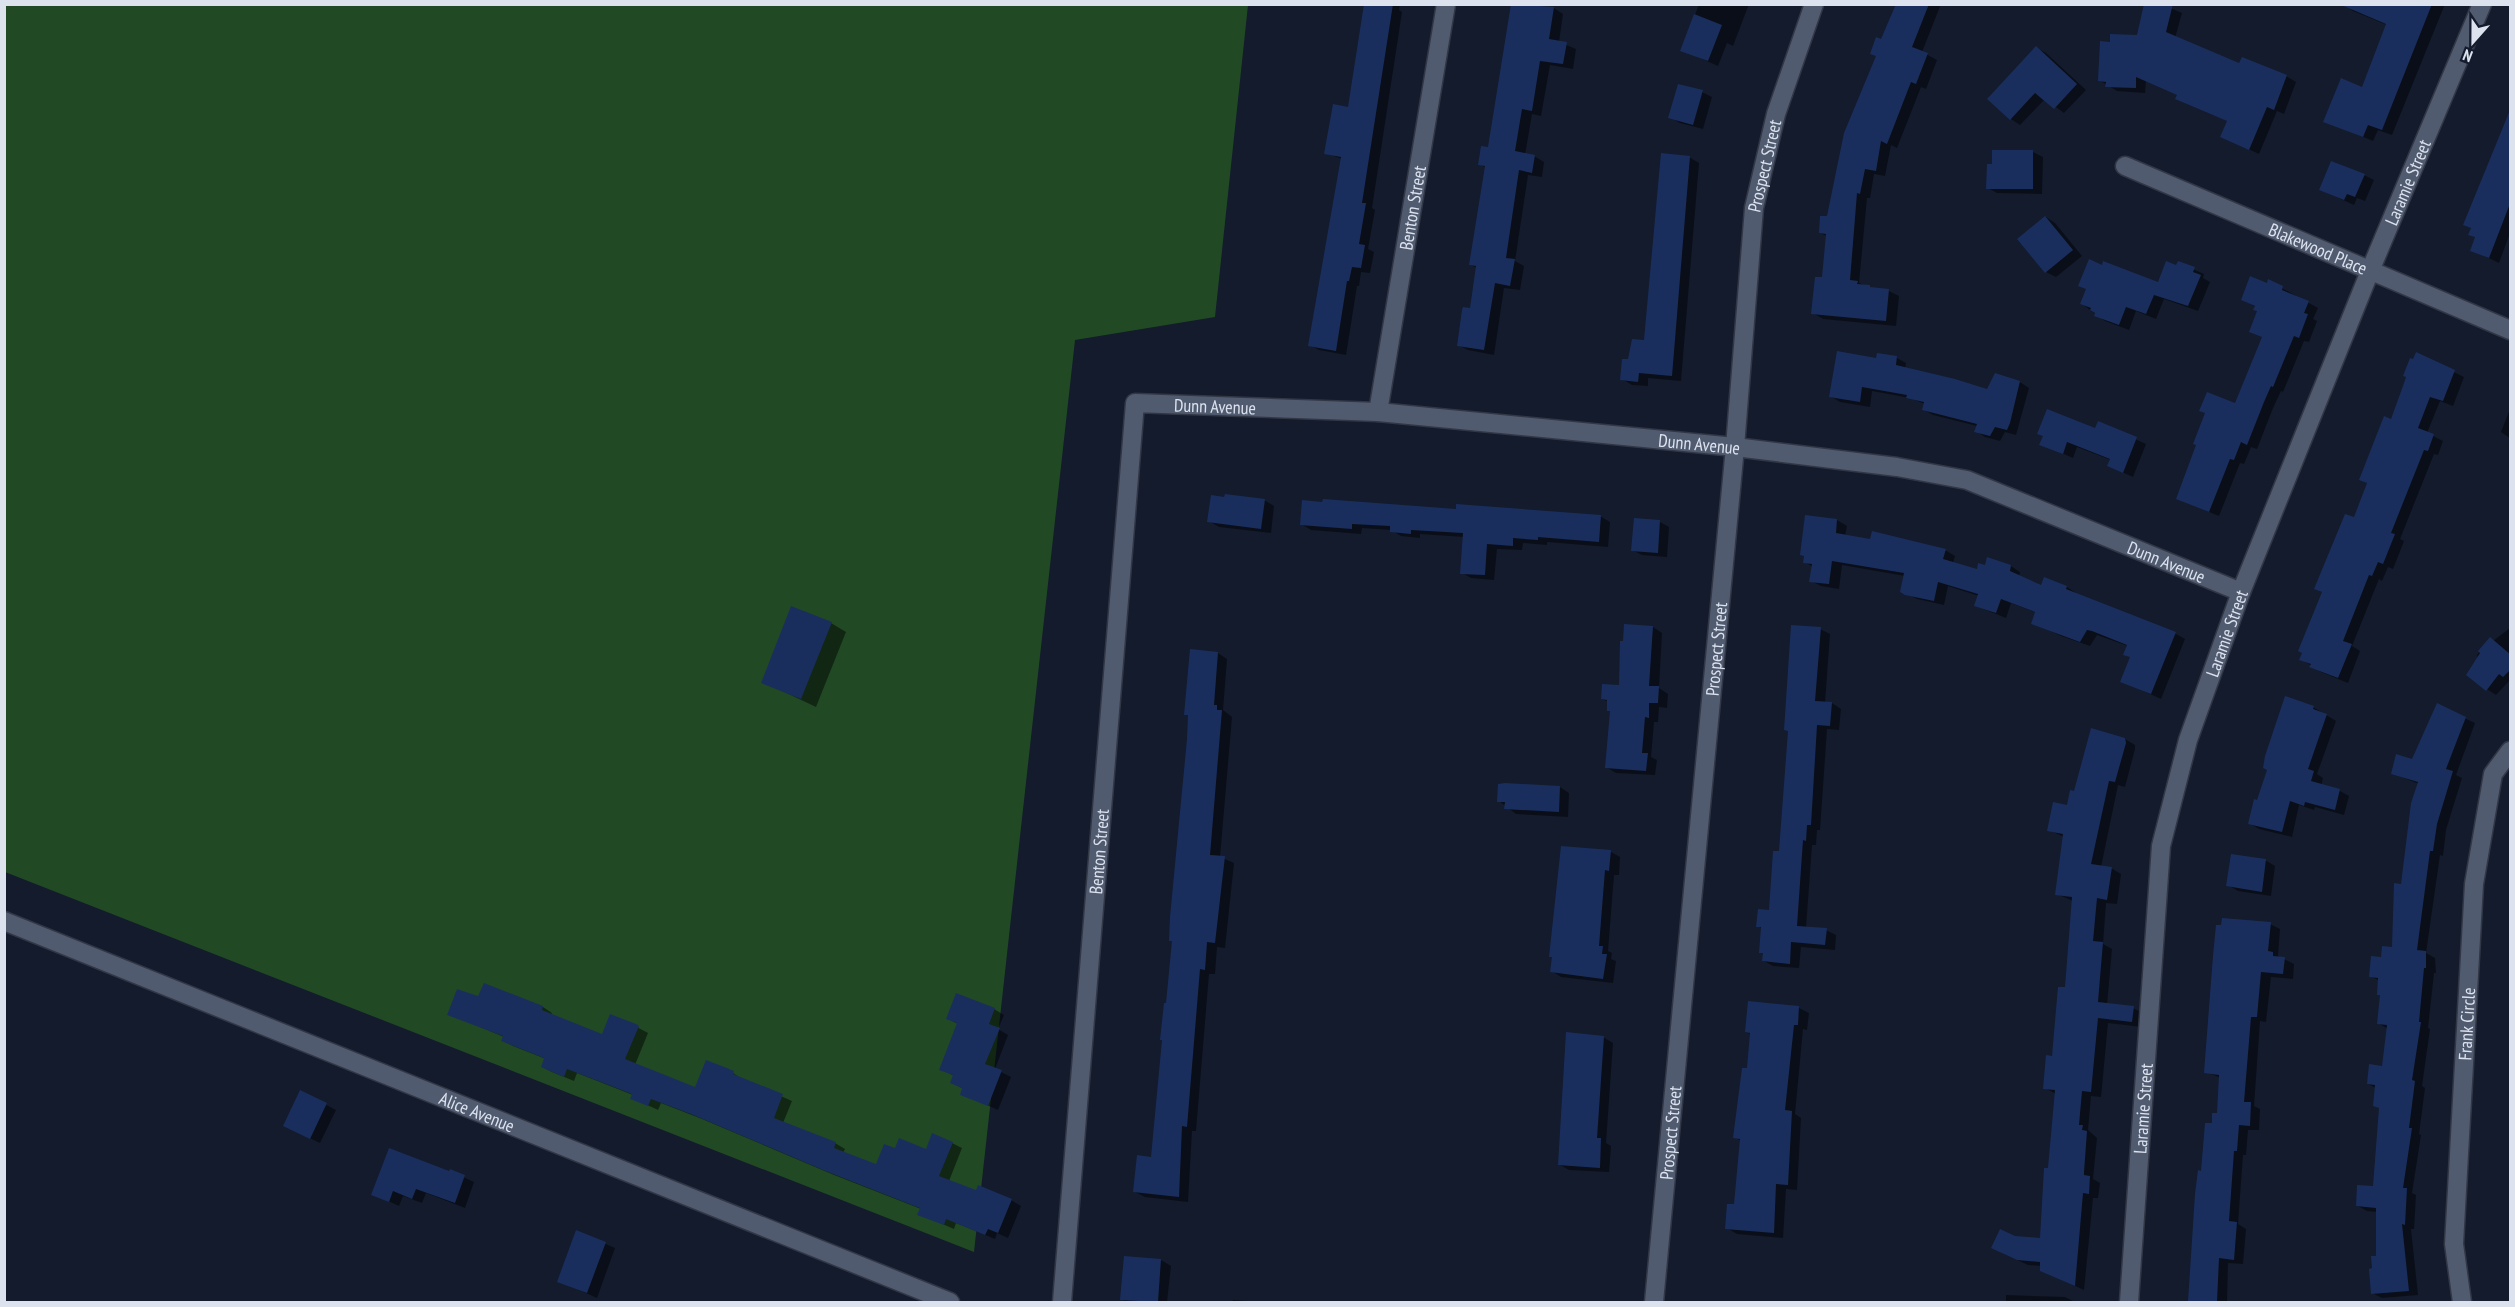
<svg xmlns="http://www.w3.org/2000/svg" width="2515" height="1307" viewBox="0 0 2515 1307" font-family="'PT Sans Narrow',sans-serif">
<rect width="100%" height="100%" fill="#131b2d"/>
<path fill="#214a24" d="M4 5H1248L1215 317 1075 340 974 1252 5 872Z"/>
<path fill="#0007" d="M1365 4H1400L1399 10 1402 12 1372 208 1375 210 1368 249 1374 252 1370 273 1361 272 1359 286H1357L1346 355 1319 350 1310 345 1342 159 1326 153 1350 108Z
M1512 4 1554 8 1563 14 1559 42 1576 49 1573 69 1550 65 1541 116 1532 114 1525 155 1534 156 1544 162 1542 177 1528 175 1515 261 1524 266 1520 290 1504 288 1494 355 1468 350 1458 345 1471 310 1477 268 1471 265 1487 168 1479 164 1490 149Z
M1699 4H1749L1733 46 1727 43 1718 66 1682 50Z
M1898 4H1941L1922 52 1937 60 1926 89 1921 87 1897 148 1891 145 1885 176 1874 174 1870 198H1867L1859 283 1876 289 1889 291 1899 296 1896 326 1823 319 1813 313 1824 279 1827 236 1820 233 1828 218 1882 40Z
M2161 4 2182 13 2175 38 2240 65 2286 76 2296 82 2284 114 2277 111 2259 154 2222 137 2228 121 2187 104 2177 99 2179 95 2146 81 2145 93 2117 91 2099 80 2112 43 2138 37Z
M2344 4H2445L2392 135 2378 130 2373 141 2325 121 2362 89 2387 25 2353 11Z
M2037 48 2046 53 2086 90 2064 113 2045 99 2020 125 2011 119Z
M1702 92 1712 97 1703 129 1680 123 1670 117Z
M2510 113V233L2499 263 2472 250 2477 238 2472 228 2465 224Z
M2033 152 2043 157 2042 194 1997 193 1988 188Z
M1689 157 1699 163 1681 381 1648 378V386L1632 385 1622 379 1630 361 1646 342Z
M2364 175 2374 180 2365 201 2357 198 2354 205 2321 190Z
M2046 217 2055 223 2082 256 2056 277 2046 272Z
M2179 263 2204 274 2203 278 2210 282 2198 311 2164 299 2156 319 2136 311 2129 330 2105 321 2082 304 2159 284Z
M2269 281 2318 308 2313 319 2317 321 2309 342 2304 341 2283 392 2281 391 2273 408 2257 449 2251 447 2244 464 2240 463 2219 516 2187 503 2236 405 2264 338 2259 311 2256 307 2243 300 2267 285Z
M2416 354 2464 377 2453 406 2440 401 2427 433 2443 441 2438 455 2434 454 2400 539 2404 541 2393 569 2388 567 2382 581 2379 579 2352 646 2360 651 2348 683 2321 672 2301 659 2324 593 2316 589 2354 519Z
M1897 358 1906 363 1905 369 1988 391 1995 375 2020 382 2029 388 2016 435 2005 432 2000 441 1985 437 1976 431 1977 426 1933 415 1923 409 1925 404 1910 398 1872 391 1870 407 1840 402 1830 396 1877 359Z
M2510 409V438L2501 432Z
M2099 423 2146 444 2133 477 2108 466 2111 460 2077 447 2073 458 2041 444 2096 430Z
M1264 500 1274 506 1271 533 1219 527 1209 521Z
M1457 511 1600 516 1610 522 1608 547 1547 542V545L1523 543 1522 550 1497 549 1494 580 1471 578 1462 573 1464 537 1420 534V538L1401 536 1391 530 1362 528 1361 534 1311 530 1301 524Z
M1837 520 1847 526 1845 536 1945 550 1955 556 1953 563 1978 571 1986 567 1988 559 2011 566 2020 572 2019 577 2042 587 2045 578 2067 587 2076 593V595L2176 634 2185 639 2161 699 2122 681 2131 658 2128 646 2097 635 2090 646 2061 636 2033 623 2037 613 2011 603 2006 618 1976 606 1979 596 1948 586 1944 605 1917 599 1902 591 1905 576 1842 565 1839 589 1821 586 1811 581 1813 567 1805 562Z
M1660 522 1669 527 1667 557 1642 555 1632 550Z
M831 623 846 632 816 707 763 682Z
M1653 627 1662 633 1659 688 1668 694 1667 708 1659 707 1658 722H1654L1651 757 1657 760 1655 775 1616 773 1606 767 1611 712 1608 710 1609 702 1602 699 1620 686Z
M2510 628V680L2496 695 2487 689 2477 655 2490 639 2493 641Z
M1820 629 1830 634 1825 703H1832L1841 709 1839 730 1827 729 1820 830H1817L1816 845H1812L1806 928 1826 930 1836 935 1835 950 1801 947 1799 968 1773 966 1764 961V954L1761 952 1763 929 1758 926 1770 912Z
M1218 653 1227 659 1223 710 1232 717 1220 857 1234 863 1225 948 1217 947 1215 974H1209L1196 1131H1192L1188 1202 1145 1197 1135 1192 1153 1158 1168 1004 1190 716 1185 714Z
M2437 705 2475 723 2456 775 2462 778 2446 830 2443 856 2440 855 2426 953 2435 958 2436 973H2434L2428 1028 2430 1029 2422 1086 2425 1088 2419 1134 2421 1135 2412 1193 2416 1195 2414 1229H2411L2418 1295 2382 1298 2372 1293 2374 1269 2377 1257 2378 1212 2367 1211 2358 1206 2374 1188 2381 1109 2376 1088 2368 1084 2384 1067 2388 1029 2378 1023 2382 996 2380 981 2370 976 2394 949 2419 784 2392 773 2413 761Z
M2313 707 2336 721 2317 774 2323 778 2321 786 2340 791 2349 796 2344 815 2315 807 2314 810 2299 805 2292 837 2259 829 2249 823 2258 802Z
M2125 739 2135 745V749L2125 787 2118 785 2101 867 2111 868 2121 874 2117 904 2106 903 2103 944 2112 949 2107 1005 2133 1008 2143 1013 2142 1027 2108 1023 2101 1097 2091 1096 2088 1130 2097 1138 2093 1179 2100 1183 2098 1198H2093L2084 1290 2051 1275 2041 1266 2028 1265 2002 1253 2014 1237 2041 1239 2049 1170 2056 1094 2045 1088 2066 989 2073 901 2057 894 2064 837 2049 830 2068 806 2075 793Z
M1560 787 1569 793 1568 817 1516 814 1499 801Z
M1611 852 1620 857 1619 875H1614L1608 951 1612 953 1611 959 1616 961 1613 983 1561 977 1552 971Z
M2265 860 2275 866 2271 896 2238 891 2228 885Z
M2270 924 2280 929 2278 956 2294 964 2293 979 2271 977 2266 1022 2260 1021 2254 1106 2260 1109 2259 1130H2248L2246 1155H2243L2238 1224 2246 1229 2243 1264 2228 1263 2227 1302H2189L2197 1194 2213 1125 2218 1115 2221 1078 2206 1072Z
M479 998 543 1007 552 1013 551 1015 603 1035 635 1026 648 1033 635 1065 696 1089 727 1069 742 1079 792 1101 783 1123 835 1143 845 1149 843 1153 877 1166 896 1150 927 1151 952 1143 962 1148 949 1181 976 1192 1011 1200 1021 1206 1008 1238 997 1233 995 1239 956 1223 954 1229 919 1214 921 1209 834 1175 702 1119 661 1103 658 1110 632 1098 633 1095 577 1073 574 1081 552 1072 542 1067 546 1059 513 1046 503 1041 504 1037 449 1014Z
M1799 1008 1809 1013 1807 1030 1803 1029 1795 1114 1801 1118 1797 1190 1786 1189 1783 1238 1737 1234 1727 1228 1735 1206 1741 1141 1735 1137 1748 1070 1752 1035 1746 1032Z
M994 1009 1004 1015 998 1029 1008 1035 995 1069 1011 1077 998 1110 962 1094 964 1089 952 1083 954 1076 941 1069 958 1024 948 1019Z
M1603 1037 1613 1043 1606 1143 1611 1146 1609 1172 1569 1170 1560 1165Z
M301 1092 336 1110 320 1143 295 1131Z
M450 1171 474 1182 465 1208 426 1193 422 1203 403 1196 399 1206 373 1194 450 1173Z
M577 1232 615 1248 597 1298 559 1281Z
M1161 1260 1171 1266 1167 1302H1127L1121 1299Z
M2006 1295 2065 1297 2075 1302H2006Z
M1233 1300 1264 1302H1232Z"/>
<path fill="#1a2e5d" d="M1364 4H1393L1362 203H1366L1359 244 1365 245 1361 268 1352 267 1349 281H1347L1336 351 1308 346 1341 157 1324 154 1333 104 1348 107Z
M1511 4 1554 7 1549 39 1567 42 1563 64 1540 61 1532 111 1522 109 1515 151 1535 155 1532 173 1519 170 1506 258 1515 259 1510 286 1495 283 1484 350 1457 346 1462 310 1463 307 1470 308 1476 266 1469 265 1485 166 1478 165 1481 146 1488 147Z
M1896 4H1929L1912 47 1928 53 1916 84 1911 82 1887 144 1881 141 1876 171 1865 169 1860 194 1857 193 1850 280 1858 281 1857 284 1870 285V287L1889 289 1886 321 1811 314 1815 277H1822L1826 234 1819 233 1820 216H1827L1844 133 1876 56 1870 54 1876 37 1881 39Z
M2144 4H2173L2166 32 2239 63 2242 57 2287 75 2274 110 2267 107 2249 150 2220 137 2227 121 2175 99 2177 95 2136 77V88L2105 87 2106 82 2098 81 2100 41 2110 42V34L2137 35Z
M2339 4H2432L2382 130 2368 125 2363 137 2323 122 2341 78 2362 87 2386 24Z
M1694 14 1722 25 1708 61 1680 51Z
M2036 46 2077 84 2054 109 2035 93 2010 120 1987 99Z
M1678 84 1703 90 1693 125 1668 118Z
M2510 110 2511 201 2489 258 2470 251 2475 237 2468 235 2471 228 2463 225Z
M1992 150H2033V189H1986L1987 164H1992Z
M1661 153 1690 156 1672 376 1639 373 1638 382 1620 380 1622 359H1628L1632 339 1644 340Z
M2331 161 2365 174 2355 197 2347 194 2344 200 2319 190Z
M2045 216 2073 250 2045 273 2017 239Z
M2089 259 2102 265 2103 261 2158 282 2166 261 2176 265 2178 261 2195 267 2193 272 2201 275 2188 306 2154 295 2146 314 2126 307 2119 325 2094 316 2095 313 2090 310 2091 308 2080 304 2086 289 2078 286Z
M2250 276 2267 283 2268 279 2283 286 2282 290 2309 301 2304 313 2308 314 2299 338 2294 336 2273 387 2271 386 2264 402 2247 445 2241 442 2234 460 2230 459 2209 512 2176 499 2196 445 2193 444 2205 413 2199 411 2207 392 2235 403 2262 337 2249 332 2257 311 2253 310 2255 306 2241 300Z
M1837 351 1876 358 1877 353 1897 356 1896 365 1955 379 1987 389 1995 373 2020 381 2010 423 2007 430 1995 427 1990 436 1974 432 1977 424 1922 410 1924 402 1906 398 1907 395 1862 387 1860 402 1829 397Z
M2416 352 2455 370 2443 401 2430 397 2418 428 2434 434 2428 451 2424 450 2391 533 2395 534 2383 564 2378 562 2372 576 2369 575 2343 641 2352 644 2338 678 2309 667 2311 664 2299 660 2302 653 2298 651 2322 592 2314 589 2345 514 2354 517 2367 483 2359 480 2384 416 2391 419 2403 386 2406 377 2403 376 2410 358 2413 359Z
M2047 409 2095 428 2098 421 2137 437 2123 473 2107 466 2110 459 2067 442 2063 454 2039 445 2043 436 2037 434Z
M1225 494 1265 499 1261 529 1207 522 1211 495 1224 497Z
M1323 499 1456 509V504L1601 515 1599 542 1538 537V540L1513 538V546L1487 544 1485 575 1460 574 1463 533 1411 530V534L1390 532V526L1352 524V529L1300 525 1302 500 1322 502Z
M1805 515 1837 519 1836 533 1870 539 1872 531 1946 549 1943 559 1977 569 1978 563 1985 565 1987 557 2011 565 2010 571 2041 585 2044 577 2067 586 2066 589 2176 632 2151 694 2120 682 2130 657 2123 655 2127 645 2092 631 2087 630 2080 642 2050 631 2031 624 2035 612 2001 599 1996 613 1974 606 1978 594 1938 582 1934 601 1905 595 1900 592 1904 573 1832 561 1829 584 1809 582 1812 564 1803 563 1804 556 1800 555Z
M1634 518 1660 520 1658 553 1631 551Z
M791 606 832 622 801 699 761 683Z
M1624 624 1653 626 1649 686H1659L1658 703H1649V718L1645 717 1642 753H1648L1646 771 1605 768 1610 711H1607V700L1601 699 1602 684 1619 685 1620 641H1623Z
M1791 625 1821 627 1815 701 1832 702 1830 726 1817 725 1811 825H1807L1806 841 1803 840 1797 926 1827 928 1825 945 1791 942 1790 964 1762 961 1763 953H1759L1761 927H1756L1758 909 1769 910 1773 851H1779L1788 731 1784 730Z
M2490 637 2511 655V669L2503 677 2499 674 2486 691 2466 675 2480 653 2478 651Z
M1190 649 1218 652 1214 705H1217V710H1222L1210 855 1225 856 1215 943 1207 942 1205 970 1200 969 1187 1127 1182 1126 1179 1197 1133 1192 1137 1155 1151 1157 1162 1040H1160L1164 1003H1166L1172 941H1169L1170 917 1187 739 1188 715H1184Z
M2285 696 2314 706 2313 709 2327 714 2308 769 2314 771 2311 781 2340 789 2335 810 2305 802 2304 806 2290 801 2282 832 2248 824 2254 799 2257 800 2267 770 2263 768 2265 756Z
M2437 703 2466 717 2446 769 2453 771 2437 824 2433 851H2430L2417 950 2426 951V968H2424L2419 1022H2421L2412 1080 2415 1081 2409 1128H2412L2403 1188H2407L2405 1225 2402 1224 2409 1291 2371 1294 2369 1269 2372 1268 2371 1256H2376V1208L2356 1206 2357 1185 2373 1186 2379 1108 2373 1106 2375 1085 2367 1084 2369 1064 2382 1066 2387 1025 2377 1024 2380 995H2377L2378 978 2369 977 2371 956 2381 957 2382 946 2392 947 2394 883 2401 884 2411 803 2418 782 2391 774 2396 754 2412 759Z
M2091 728 2125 738 2126 743 2115 782 2109 781 2091 864 2112 867 2107 900 2097 898 2093 941 2103 942 2098 1002 2134 1006 2132 1022 2098 1018 2091 1092 2082 1091 2079 1125H2083L2082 1130 2087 1131 2084 1172V1175L2090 1176 2089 1194 2083 1193 2075 1286 2040 1271V1262L2017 1260 1991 1248 2000 1229 2015 1236 2040 1238 2044 1168H2048L2055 1090 2043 1089 2046 1055 2052 1056 2058 987H2065L2072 897 2055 895 2063 834 2047 831 2053 802 2067 805 2070 790 2074 791Z
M1505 783 1560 786 1559 812 1504 809 1505 802H1497L1498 784Z
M1561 846 1611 850 1609 871 1605 870 1599 946H1603L1602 954H1607L1603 979 1550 972 1552 957H1549Z
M2231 854 2266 859 2262 892 2226 886Z
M2222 918 2271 922 2268 951 2273 952V956L2285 957 2283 974 2261 972 2257 1017H2251L2244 1102H2251L2250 1126 2239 1125 2237 1151H2234L2229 1221 2237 1222 2234 1260 2219 1258 2217 1302H2188L2195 1194 2198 1170 2201 1171 2205 1123H2212V1113H2217L2219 1075 2204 1073 2213 956 2216 925H2221Z
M484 983 543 1006 542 1010 602 1034 610 1014 636 1024 639 1026 625 1059 695 1087 706 1060 727 1068 734 1071 733 1074 783 1094 774 1118 836 1142 834 1148 876 1164 884 1144 895 1148 899 1138 926 1149 932 1133 953 1142 939 1176 976 1190 978 1185 1012 1199 998 1233 988 1229 985 1235 946 1219 944 1225 917 1215 920 1208 917 1207 823 1170 691 1114 651 1099 648 1106 630 1099 632 1094 567 1069 564 1077 541 1067 544 1058 501 1041 503 1036 447 1015 457 989 478 996Z
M956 993 995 1008 989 1024 1000 1028 985 1064 1002 1070 988 1106 960 1095 962 1088 950 1083 953 1075 939 1070 957 1023 946 1019Z
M1748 1001 1799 1006 1798 1025H1794L1785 1110 1792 1111 1788 1185 1776 1184 1774 1233 1725 1229 1727 1204H1734L1740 1139 1733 1138 1742 1068H1747L1750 1033 1745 1032Z
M1566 1032 1604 1036 1597 1138H1601L1600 1168 1558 1165Z
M300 1090 327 1103 310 1139 283 1126Z
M389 1148 449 1171 450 1169 465 1175 455 1203 416 1189 412 1199 393 1191 389 1202 371 1195Z
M576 1230 606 1242 587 1293 557 1282Z
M1124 1256 1161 1259 1158 1302 1120 1300Z"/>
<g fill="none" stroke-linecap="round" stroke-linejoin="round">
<defs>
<g id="street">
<path id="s1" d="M2125 166 2510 330"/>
<path id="s2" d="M1378 412 1446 4"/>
<path id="s3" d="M1062 1302 1135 403 1378 412 1735 447 1897 467 1967 480 2241 592"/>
<path id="s4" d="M2129 1302 2161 846 2188 740 2241 592 2370 271 2482 4"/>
<path id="s5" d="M2462 1302 2454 1244 2474 884 2493 774 2510 751"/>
</g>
<g id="secondary">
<path id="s6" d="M4 921 950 1302"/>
<path id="s7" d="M1654 1302 1735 447 1754 208 1776 114 1814 4"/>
</g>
</defs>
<use href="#street" stroke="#323745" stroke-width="21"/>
<use href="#secondary" stroke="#323745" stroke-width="21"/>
<use href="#street" stroke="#505b70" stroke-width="18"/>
<use href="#secondary" stroke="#505b70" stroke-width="18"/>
</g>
<g text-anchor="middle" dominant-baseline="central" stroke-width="4.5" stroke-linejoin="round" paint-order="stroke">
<g font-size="18" fill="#dce3ef" stroke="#131b2d">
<text stroke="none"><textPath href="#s7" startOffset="1142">Prospect Street</textPath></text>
<text stroke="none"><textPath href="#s4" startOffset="1166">Laramie Street</textPath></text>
<text stroke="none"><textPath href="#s2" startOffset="207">Benton Street</textPath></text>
<text stroke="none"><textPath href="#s1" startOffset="210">Blakewood Place</textPath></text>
<text stroke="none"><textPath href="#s3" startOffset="982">Dunn Avenue</textPath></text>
<text stroke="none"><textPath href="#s3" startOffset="1468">Dunn Avenue</textPath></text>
<text stroke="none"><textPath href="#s3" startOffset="1954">Dunn Avenue</textPath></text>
<text stroke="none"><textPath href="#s4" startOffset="680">Laramie Street</textPath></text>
<text stroke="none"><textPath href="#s7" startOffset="656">Prospect Street</textPath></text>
<text stroke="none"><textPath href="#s3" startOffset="452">Benton Street</textPath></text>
<text stroke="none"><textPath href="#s5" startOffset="279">Frank Circle</textPath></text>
<text stroke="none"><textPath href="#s4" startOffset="194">Laramie Street</textPath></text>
<text stroke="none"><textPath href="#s6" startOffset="510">Alice Avenue</textPath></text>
<text stroke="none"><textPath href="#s7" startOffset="170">Prospect Street</textPath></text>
</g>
</g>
<rect width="2515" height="1307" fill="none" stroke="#dce3ef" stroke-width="12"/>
<g transform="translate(2473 42) rotate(201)" stroke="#131b2d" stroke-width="4.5" paint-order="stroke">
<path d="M0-4.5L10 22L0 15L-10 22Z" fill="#dce3ef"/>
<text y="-9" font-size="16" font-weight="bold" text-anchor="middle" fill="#dce3ef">N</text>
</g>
</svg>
